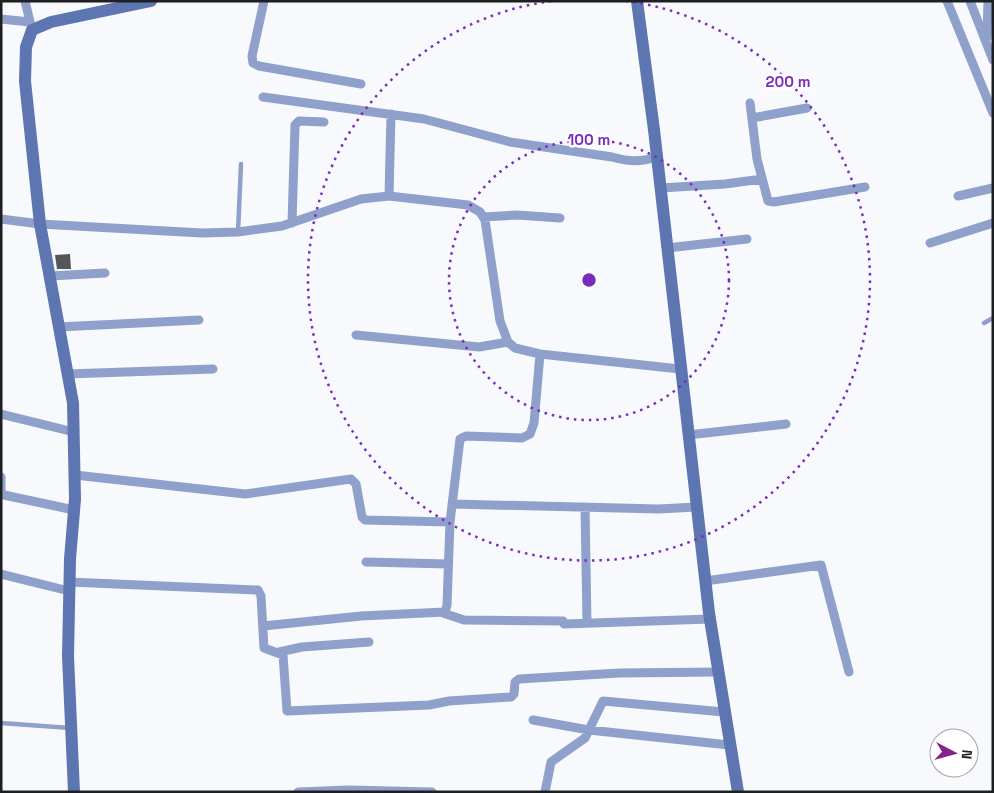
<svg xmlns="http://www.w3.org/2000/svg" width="994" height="793" viewBox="0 0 994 793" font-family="'Space Grotesk',sans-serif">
<rect width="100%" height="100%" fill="#f7f9fd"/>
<path fill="#545659" d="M70 254 71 269H57L55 255Z"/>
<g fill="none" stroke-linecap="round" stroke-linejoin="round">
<path stroke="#8fa1ca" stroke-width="4.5" d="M238 232 241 164
M984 323 993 318
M1 723 70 728"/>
<path stroke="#8fa1ca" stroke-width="9" d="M25 1 32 30
M264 1 252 56 253 63 259 66 361 84
M947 1 993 113
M970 1 993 60
M1 19 30 22
M987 38 988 1
M263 97 424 119 510 142 612 157C630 162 640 162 657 157
M750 103 757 159 768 201 774 202 865 187
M752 118 807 108
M661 188 725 184 762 179
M389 196 391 114
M958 196 993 188
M483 217 517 215 560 218
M1 219 40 224 202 233 238 232 282 226 361 199 389 196 468 205 480 212 485 220 500 321 508 342 515 348 540 354 680 369
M292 223 295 125 299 121 324 122
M930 243 993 223
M667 248 747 239
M50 276 105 273
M59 327 199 320
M356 335 479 347 508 342
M67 374 213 369
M1 414 74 432
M688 435 786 424
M75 475 245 494 351 479 356 484 362 517 365 520 450 522
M1 477V492L4 495 74 510
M452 504 659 509 696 507
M585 507 587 623
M366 562 448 564
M1 574 69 591
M705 581 821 565 849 672
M69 582 258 590 261 596 264 648 283 655 287 711 429 705 449 701 511 697 514 694 515 682 519 679 619 673 718 672
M443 613 464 620 563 621
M564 624 710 619
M263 626 361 616 445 612 447 605 450 522 460 439 466 436 522 438 530 434 534 423 540 354
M279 652 302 647 369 642
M533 720 589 730 729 745
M298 792 349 790 432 792
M545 792 551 762 585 738 603 701 724 712"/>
<path stroke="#5d76b1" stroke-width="12" d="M637 1 654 130 709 613 738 792
M74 792 68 656 70 559 75 499 73 403 40 224 25 81 26 47 32 30 51 22 151 1"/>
</g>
<g fill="none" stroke="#7b2cbf" stroke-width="2.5" stroke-dasharray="2.5 5">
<circle cx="589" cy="280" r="140"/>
<path d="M626 1A281 281 0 1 1 552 1"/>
</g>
<circle cx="589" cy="280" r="8" fill="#7b2cbf" stroke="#fff" stroke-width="2.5"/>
<g font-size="15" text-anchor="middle" font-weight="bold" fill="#7b2cbf" stroke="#fff" stroke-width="5" stroke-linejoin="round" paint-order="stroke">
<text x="788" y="87">200 m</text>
<text x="589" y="145">100 m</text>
</g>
<rect width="994" height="793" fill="none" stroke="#1e1f20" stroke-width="5"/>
<g transform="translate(954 753) rotate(96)"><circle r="24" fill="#ffffff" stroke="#a5a5a6"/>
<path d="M0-4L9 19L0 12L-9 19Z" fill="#86228b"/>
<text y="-8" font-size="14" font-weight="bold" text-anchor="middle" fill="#1e1f20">N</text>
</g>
</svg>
